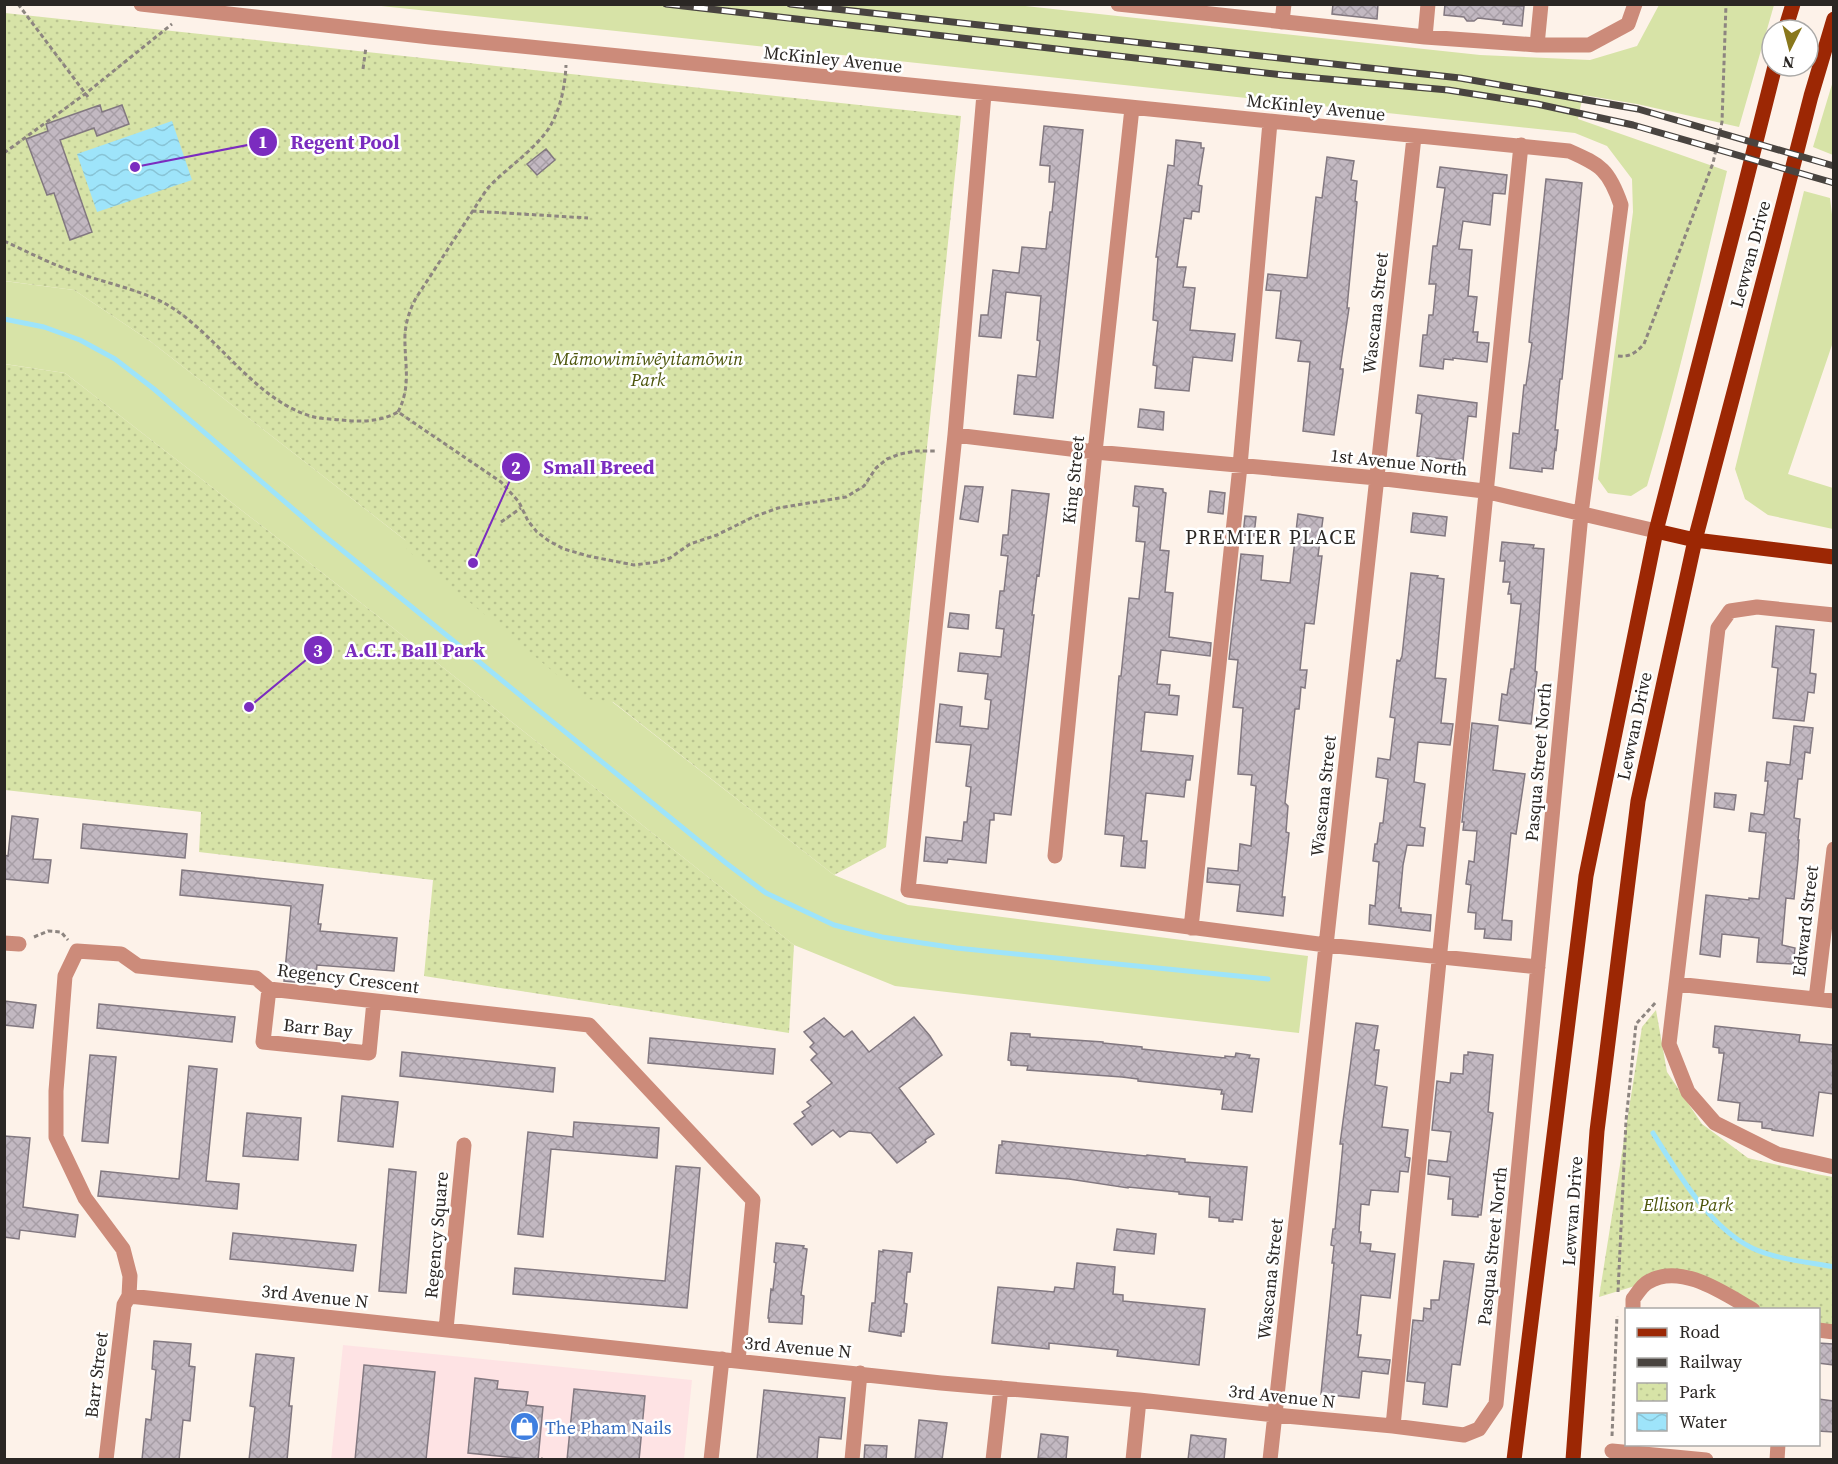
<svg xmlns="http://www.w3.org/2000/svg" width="1838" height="1464" viewBox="0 0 1838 1464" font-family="'Source Serif 4',serif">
<defs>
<pattern id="park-dots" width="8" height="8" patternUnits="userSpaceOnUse" patternTransform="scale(1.5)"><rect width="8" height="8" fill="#d7e3a7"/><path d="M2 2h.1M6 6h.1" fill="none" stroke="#b9c390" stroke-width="1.8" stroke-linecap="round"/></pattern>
<pattern id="water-waves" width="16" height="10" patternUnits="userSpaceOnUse" patternTransform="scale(1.5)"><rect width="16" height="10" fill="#9ee4fa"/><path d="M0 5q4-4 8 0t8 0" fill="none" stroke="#88c4d6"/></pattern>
<pattern id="building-cross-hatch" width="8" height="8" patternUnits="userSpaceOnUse" patternTransform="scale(1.5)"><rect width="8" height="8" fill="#c2b8c1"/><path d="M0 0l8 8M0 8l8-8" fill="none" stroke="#a79ea6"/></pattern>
</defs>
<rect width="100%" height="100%" fill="#fdf2e9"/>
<path fill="#fee3e4" d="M343 1345 692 1380 684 1459 331 1460Z"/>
<path fill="#d7e3a7" d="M1015 5 1480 55 1590 60 1637 46 1659 5H1774L1739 127 1637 104 1583 95 1578 119 1727 171C1702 276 1678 383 1647 486L1631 496 1608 493 1598 479 1633 212 1632 179 1607 146 1575 133 372 5Z
M1833 81V155L1813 147Z
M1804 191 1830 198 1834 231 1833 342 1788 474 1833 488V529L1768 515 1745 499 1735 469Z
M4 281 74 290 150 341 834 875 908 905 1308 956 1299 1033 895 986 794 945 388 624 65 373 5 364Z"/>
<path fill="url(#park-dots)" d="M5 13 961 116 886 847 834 875 613 702 586 699 407 550 405 540 150 341 74 290 5 281Z
M4 364 65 373 388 624 794 945 789 1033 424 976 433 880 199 852 201 812 5 790Z
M1656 1010 1667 1072 1702 1124 1748 1158 1816 1174 1833 1177V1332L1819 1330 1818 1310 1753 1309 1697 1279 1648 1282 1599 1297 1642 1027Z"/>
<path fill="url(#water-waves)" d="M172 121 192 180 97 212 77 154Z"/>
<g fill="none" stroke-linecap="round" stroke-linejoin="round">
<path stroke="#9ee4fa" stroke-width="5" d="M4 319 44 327 80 340 115 359 154 389 321 533 726 863 766 893 834 925 882 937 956 948 1268 979
M1653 1133C1678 1173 1708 1226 1752 1248 1775 1259 1808 1262 1834 1267"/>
</g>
<path fill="url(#building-cross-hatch)" stroke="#827880" stroke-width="1.5" d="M1333 4H1378L1377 19 1332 14Z
M1445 4 1524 6 1522 26 1503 24 1504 21 1478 18 1474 21H1467L1464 17 1444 15Z
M100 105 102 112 122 105 129 124 97 136 94 128 60 140 92 232 70 240 54 193 47 195 26 139 48 131 46 124Z
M1044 126 1083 130 1053 418 1014 414 1018 375 1036 377 1040 341 1037 340 1041 296 1006 292 1001 338 979 336 981 315H988L993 270 1019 273 1022 247 1046 249 1050 212H1052L1055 182H1049L1050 166 1040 165Z
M1176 140 1201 143V148H1204L1198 185 1202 186 1199 212 1192 211 1191 219 1184 218 1177 267H1186L1183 287 1195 288 1190 330 1235 334 1232 361 1193 357 1189 391 1155 388 1157 366 1153 365 1158 321 1153 320 1158 257H1156L1168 165 1174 166Z
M546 149 555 160 537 175 527 164Z
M1327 157 1354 161 1351 180 1357 181 1355 201 1357 202 1347 308H1349L1340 369H1343V372L1334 435 1303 431 1310 362 1298 361 1301 341 1276 338 1281 291 1266 290 1268 274 1307 278 1316 197 1322 198Z
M1440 167 1507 175 1505 194 1493 193 1490 225 1463 221 1459 249 1472 250 1468 296 1477 297 1473 332H1478L1477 342 1489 343 1487 362 1453 358V360L1444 359 1443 369 1420 366 1423 335H1427L1429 315H1433L1436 284H1429L1433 246H1437L1445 188 1437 187Z
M1546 179 1582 183 1562 379H1560L1555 430H1558L1556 450 1555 449 1553 469 1542 468V472L1510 468 1513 433 1519 434 1524 385H1526L1532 343 1529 342Z
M1418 395 1477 403 1476 417 1468 416 1463 461 1417 456 1422 414 1416 413Z
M1140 409 1164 412 1163 430 1138 427Z
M965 486 983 487 978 522 960 519Z
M1135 486 1163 489V492L1166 493 1160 550 1169 551 1165 592 1173 593 1169 637 1211 643 1210 656 1161 650 1157 684 1170 685 1169 695 1179 696 1177 715 1145 712 1141 751 1193 756 1190 780H1186L1184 797 1146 793 1141 841H1147L1145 868 1121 866 1124 836 1105 834 1119 676H1121L1129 598 1139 599 1145 542 1136 541 1139 507 1133 506Z
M1012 490 1049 494 1039 576 1037 575 1032 615H1034L1032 632 1011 815 994 813V820H990L986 863 948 859 947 863 924 861 926 837 962 841 964 822H967L971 787 966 786 971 745 936 742 940 704 962 707 960 726 988 729 991 700 985 699 988 674 958 671 960 653 1001 657 1004 629 996 628 1000 591H1004L1008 556 1001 555 1003 535H1008Z
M1210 491 1225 493 1223 514 1208 512Z
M1413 513 1447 517 1445 536 1411 532Z
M1298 514 1323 518 1318 556H1322L1314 624 1305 623 1300 670H1307L1305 688 1301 687 1299 709H1295L1285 803 1288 806 1286 832 1289 833 1282 897H1285L1283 916 1237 911 1240 885 1207 882 1208 868 1238 871 1240 844 1251 846 1256 786 1251 785 1252 775 1238 774 1243 708 1233 707 1238 660 1229 659 1241 554 1263 556 1261 580 1290 583Z
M1245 516 1256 517 1254 536 1243 535Z
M1502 542 1534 545 1533 548 1544 549 1535 671 1537 672 1531 724 1499 720 1502 694 1507 695 1511 669H1514L1521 604 1511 603V594H1508L1510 582H1503L1505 561H1500Z
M1411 573 1438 576 1437 578 1444 579 1435 678 1446 679 1441 723 1453 724 1450 745 1418 742 1414 782 1425 784 1420 827 1425 828 1423 846 1407 845 1403 865 1399 908H1401V912L1431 915 1430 931 1369 924 1370 905 1375 906 1379 862 1373 861 1375 844H1377L1380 823H1383L1388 779 1376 777 1378 758 1390 760 1395 718 1390 717 1391 710 1397 660 1400 661 1402 656Z
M950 613 969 615 968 629 948 627Z
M1776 626 1814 630 1810 673 1816 674 1814 693 1808 692 1804 721 1773 718 1778 668 1772 667Z
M1472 723 1498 726 1493 770 1525 774 1516 834 1511 833 1502 920 1512 921 1511 940 1484 938 1485 929H1475L1476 913 1468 912 1471 885 1466 884 1469 861 1474 862 1477 831 1463 830 1464 822H1462Z
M1794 726 1813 728 1810 753 1805 752 1802 779H1798L1794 818 1800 819 1798 840H1799L1798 860 1794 899 1786 898 1782 945 1795 948 1793 964 1757 962 1759 938 1722 934 1720 957 1700 954 1706 895 1749 900V898L1759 899 1766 833 1749 831 1751 813 1764 815 1768 781H1765L1767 762 1790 765Z
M1715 793 1736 795 1734 810 1714 807Z
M12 816 38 819 33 859 51 860 48 883 4 879V855L8 856Z
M83 824 187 834 185 858 81 848Z
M182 870 323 885 318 924H321L320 931 397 938 394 971 317 965 315 984 284 981 291 906 180 895Z
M4 1001 36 1005 33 1028 4 1025Z
M99 1004 235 1017 232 1042 97 1028Z
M914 1017 930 1036 942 1055 899 1088 934 1134 925 1140 926 1142 897 1163 871 1133 849 1131 840 1137 833 1130 812 1145 794 1124 805 1116 802 1112 811 1106 807 1102 832 1083 811 1060 817 1054 810 1047 814 1043 804 1032 824 1018 844 1037 852 1031 869 1052Z
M1356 1023 1378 1026 1374 1050H1379L1375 1085 1387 1087 1382 1127 1408 1130 1405 1157 1410 1158 1408 1172 1400 1171 1398 1192 1371 1190 1369 1205 1361 1204 1359 1232H1361L1360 1243 1371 1244 1370 1251 1395 1254 1390 1298 1361 1295 1357 1335H1361L1358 1357 1390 1360 1388 1374 1362 1371 1359 1398 1321 1394 1334 1263H1332L1334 1246 1331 1245 1333 1229H1335L1343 1144H1340Z
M1715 1026 1800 1035 1799 1042 1833 1045V1094L1819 1092 1813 1136 1772 1130V1129L1762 1128V1122L1738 1120 1740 1103 1718 1100 1724 1053H1719V1048L1713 1047Z
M1011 1033 1030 1034V1037L1103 1042V1043L1142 1047V1049L1225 1058V1056L1235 1057 1236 1053 1250 1055 1249 1058 1259 1059 1252 1112 1222 1109 1224 1094H1221L1222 1090 1138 1081V1079L1122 1077 1027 1070 1028 1066 1011 1065V1061L1008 1060Z
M650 1038 775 1049 773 1074 648 1063Z
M402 1052 555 1068 553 1092 400 1076Z
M1468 1052 1493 1055 1488 1112 1493 1113 1481 1215H1478V1217L1452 1215 1453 1199H1448L1450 1177 1428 1174 1429 1160 1447 1162 1451 1132 1432 1130 1437 1081 1450 1083 1451 1073 1463 1074 1464 1055H1468Z
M90 1055 116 1057 108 1143 82 1141Z
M189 1066 217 1069 206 1181 239 1184 237 1209 98 1196 101 1171 179 1179Z
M342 1096 398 1102 393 1147 338 1141Z
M247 1113 301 1118 298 1160 243 1156Z
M574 1122 659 1128 657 1158 551 1149 543 1237 518 1234 528 1132 573 1137Z
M4 1136 30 1138 23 1207 78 1215 75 1237 20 1230 19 1239 4 1237Z
M1002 1141 1146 1156 1147 1155 1185 1159V1162L1247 1167 1242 1220 1233 1219V1222L1219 1221V1218L1209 1217 1210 1197 1179 1194V1192L1128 1187V1188L1069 1179 996 1173 999 1145H1002Z
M676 1166 700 1168 687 1308 513 1294 515 1268 665 1281Z
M389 1169 416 1172 406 1293 379 1291Z
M1117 1229 1156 1234 1154 1254 1114 1250Z
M233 1233 356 1245 353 1271 230 1259Z
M776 1243 804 1246 803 1248 807 1249 801 1295 804 1296 802 1324 769 1322V1318H768L771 1289 773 1290 776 1263 774 1262Z
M883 1250 912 1253 910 1272H907L904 1303 907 1304 904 1332H901V1336L869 1331 872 1303H875L879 1251 883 1252Z
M1444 1261 1474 1264 1460 1365 1452 1364 1447 1407 1423 1404 1425 1383 1407 1381 1413 1320 1423 1321 1424 1308 1431 1309V1300H1439Z
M1077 1263 1115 1267 1113 1294 1123 1295V1301L1205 1309 1199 1365 1117 1356 1118 1350 1049 1343V1349L992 1343 998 1287 1054 1292 1055 1287 1074 1289Z
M154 1341 191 1344 189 1366 195 1367 190 1421 183 1420 179 1460H142L146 1419 151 1420 156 1370 152 1369Z
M1818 1343 1833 1344V1365L1818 1363Z
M256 1354 294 1358 289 1406H292L287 1460H249L255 1407 250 1406Z
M364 1365 435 1372 426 1460H355Z
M475 1378 498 1381 497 1389 528 1392 526 1405 543 1407 538 1460 468 1453Z
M574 1389 645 1396 639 1460H567Z
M764 1390 845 1398 841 1439 819 1437 817 1460H757Z
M1818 1399 1833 1401V1432L1818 1431Z
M919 1420 947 1423 942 1460H915Z
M1041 1434 1068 1437 1066 1460 1038 1458Z
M1191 1435 1226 1439 1224 1460H1188Z
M865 1445 887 1446 886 1460H864Z"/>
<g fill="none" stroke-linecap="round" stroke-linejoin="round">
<path stroke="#8d8580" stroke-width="3" stroke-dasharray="4.5 3" stroke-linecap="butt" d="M18 4 88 97
M363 69 366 47
M4 153 85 94 172 24
M472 211 588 218
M4 241C28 252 51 264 75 272 105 283 138 289 166 304 217 333 255 402 314 417 322 419 332 419 341 420 361 422 380 422 398 412L501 482 519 502 528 521 537 532 549 541 564 549 588 556 634 565 657 562 670 558 690 544 717 535 753 517 778 508 846 497 864 486 876 468 887 459 900 454 916 451H937
M1618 356C1630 357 1636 353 1644 344L1713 163 1722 122 1726 4
M398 412C412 385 404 363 405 334 406 321 410 309 416 298L487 189C505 169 531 153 547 131 560 112 565 88 566 65
M501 522 521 508
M34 937 48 931 61 932 68 940
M1618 1292 1626 1121 1636 1024 1657 1001
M1612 1436 1617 1316
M541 1460 543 1458"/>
<path stroke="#cc8b7a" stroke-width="15" d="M1118 4 1425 37 1537 45H1589L1628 24 1635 4
M1282 22 1284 4
M1425 37 1428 4
M1537 45 1541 4
M984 94 955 435 908 890 1326 945 1538 967
M955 435 1095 452 1377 478 1484 491 1656 531
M1834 615 1757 607 1730 611 1718 628 1669 1044 1688 1092 1715 1123 1777 1154 1834 1167
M1055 856 1095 452 1132 108
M1191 928 1240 466 1270 122
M4 943 19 944
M1676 984 1834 1001
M269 989 263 1042 369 1053 374 1001
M1816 999 1834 849
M129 1296 941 1383 1139 1400 1275 1415 1393 1426 1464 1435 1479 1429 1496 1404 1581 514 1621 205C1609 170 1601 165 1569 151L430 37 141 4
M1633 1310V1299C1637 1294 1642 1285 1648 1282 1681 1262 1725 1294 1753 1310
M446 1329 464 1145
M1818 1330 1834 1332
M1393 1426C1436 999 1476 572 1521 145
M1612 1451 1706 1460
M106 1460 124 1305 129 1296 130 1276 123 1249 85 1198 56 1137V1091L65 976 77 951 121 954 138 966 256 978 269 989 589 1025 753 1200 738 1361
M711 1460 722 1359
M852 1460 860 1373
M993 1460 1001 1388
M1133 1460 1139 1400
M1270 1460 1414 137
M1777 1460 1778 1444"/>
<path stroke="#9c2704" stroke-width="15" d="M1785 30 1793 4
M1656 531 1695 540 1834 557
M1514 1460 1586 876 1656 531 1739 209 1775 66
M1573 1460 1597 1131 1638 801 1695 540 1772 248 1811 96 1834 19"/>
<defs>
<path id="rail" d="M666 4 1283 75 1448 90 1537 104 1633 125 1834 183
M790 4 1460 78 1638 109 1834 166"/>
</defs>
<use href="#rail" stroke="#494440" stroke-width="7"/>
<use href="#rail" stroke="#fff" stroke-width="4.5" stroke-dasharray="14" stroke-linecap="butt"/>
</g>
<defs>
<symbol id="shop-disc" viewBox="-11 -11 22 22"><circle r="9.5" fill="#3f7fe0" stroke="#fff"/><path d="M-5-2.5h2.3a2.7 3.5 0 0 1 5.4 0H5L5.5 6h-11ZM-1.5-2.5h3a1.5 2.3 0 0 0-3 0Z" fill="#fff"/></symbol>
</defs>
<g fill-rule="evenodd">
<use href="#shop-disc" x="508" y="1410" width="33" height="33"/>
</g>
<g text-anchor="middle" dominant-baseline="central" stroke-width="5" stroke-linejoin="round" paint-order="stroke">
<g font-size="18" fill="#2b2724" stroke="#fff">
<text transform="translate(833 59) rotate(6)">McKinley Avenue</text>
<text transform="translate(1316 107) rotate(6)">McKinley Avenue</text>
<text transform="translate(1750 254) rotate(-75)">Lewvan Drive</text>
<text transform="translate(1375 313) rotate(-84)">Wascana Street</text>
<text transform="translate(1399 462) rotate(6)">1st Avenue North</text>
<text transform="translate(1073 480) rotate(-84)">King Street</text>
<text transform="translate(1634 726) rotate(-78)">Lewvan Drive</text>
<text transform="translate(1538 762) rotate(-85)">Pasqua Street North</text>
<text transform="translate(1323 796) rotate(-84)">Wascana Street</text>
<text transform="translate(1805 921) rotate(-83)">Edward Street</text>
<text transform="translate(348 978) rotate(7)">Regency Crescent</text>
<text transform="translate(318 1028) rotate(6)">Barr Bay</text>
<text transform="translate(1572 1211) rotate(-86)">Lewvan Drive</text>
<text transform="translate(436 1235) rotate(-85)">Regency Square</text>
<text transform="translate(1492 1246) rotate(-84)">Pasqua Street North</text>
<text transform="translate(1270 1279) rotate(-84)">Wascana Street</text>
<text transform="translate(315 1296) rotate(6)">3rd Avenue N</text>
<text transform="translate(798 1347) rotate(5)">3rd Avenue N</text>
<text transform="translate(96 1375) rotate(-83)">Barr Street</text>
<text transform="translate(1282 1396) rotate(6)">3rd Avenue N</text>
</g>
<g font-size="18" font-style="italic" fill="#4d560c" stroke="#fff">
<text x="648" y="358">Māmowimīwēyitamōwin<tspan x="648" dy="21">Park</tspan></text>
<text x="1688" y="1204">Ellison Park</text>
</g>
<g font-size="18" fill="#366cbe" stroke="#fff" text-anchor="start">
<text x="545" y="1427">The Pham Nails</text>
</g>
<g font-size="20" letter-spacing="1.5" fill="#2b2724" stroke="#fff">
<text x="1271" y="537">PREMIER PLACE</text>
</g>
</g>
<path fill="none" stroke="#7b2cbf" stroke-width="2" d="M135 167L263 142M473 563L516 467M249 707L318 650"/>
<g fill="#7b2cbf" stroke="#fff" stroke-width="2">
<circle cx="135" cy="167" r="6"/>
<circle cx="473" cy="563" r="6"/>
<circle cx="249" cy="707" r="6"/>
<circle cx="263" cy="142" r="15"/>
<circle cx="516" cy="467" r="15"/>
<circle cx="318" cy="650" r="15"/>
</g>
<g font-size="18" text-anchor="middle" font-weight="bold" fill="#fff">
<text x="263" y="148">1</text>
<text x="516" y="474">2</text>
<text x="318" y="657">3</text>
</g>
<g font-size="20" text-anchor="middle" font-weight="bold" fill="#7b2cbf" stroke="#fff" stroke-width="5" stroke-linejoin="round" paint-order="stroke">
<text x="345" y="149">Regent Pool</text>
<text x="599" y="474">Small Breed</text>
<text x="415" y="657">A.C.T. Ball Park</text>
</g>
<rect width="1838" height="1464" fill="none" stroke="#2b2724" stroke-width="12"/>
<rect x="1625" y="1308" width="195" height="138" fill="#ffffff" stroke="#aaa9a7" stroke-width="1.5"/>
<rect x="1637" y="1328" width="30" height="9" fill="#9c2704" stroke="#aaa9a7" stroke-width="1.5"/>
<text x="1679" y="1338" font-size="18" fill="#2b2724">Road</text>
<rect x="1637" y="1358" width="30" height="9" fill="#494440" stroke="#aaa9a7" stroke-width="1.5"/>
<text x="1679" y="1368" font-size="18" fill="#2b2724">Railway</text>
<rect x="1637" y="1383" width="30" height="18" fill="url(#park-dots)" stroke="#aaa9a7" stroke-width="1.5"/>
<text x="1679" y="1398" font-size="18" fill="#2b2724">Park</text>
<rect x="1637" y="1413" width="30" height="18" fill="url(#water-waves)" stroke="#aaa9a7" stroke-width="1.5"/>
<text x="1679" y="1428" font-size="18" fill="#2b2724">Water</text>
<g transform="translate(1790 48) rotate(186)"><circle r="28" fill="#ffffff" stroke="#aaa9a7" stroke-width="1.5"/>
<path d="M0-4.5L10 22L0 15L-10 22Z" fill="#89781c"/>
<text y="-9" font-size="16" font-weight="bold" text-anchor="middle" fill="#2b2724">N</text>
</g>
</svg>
